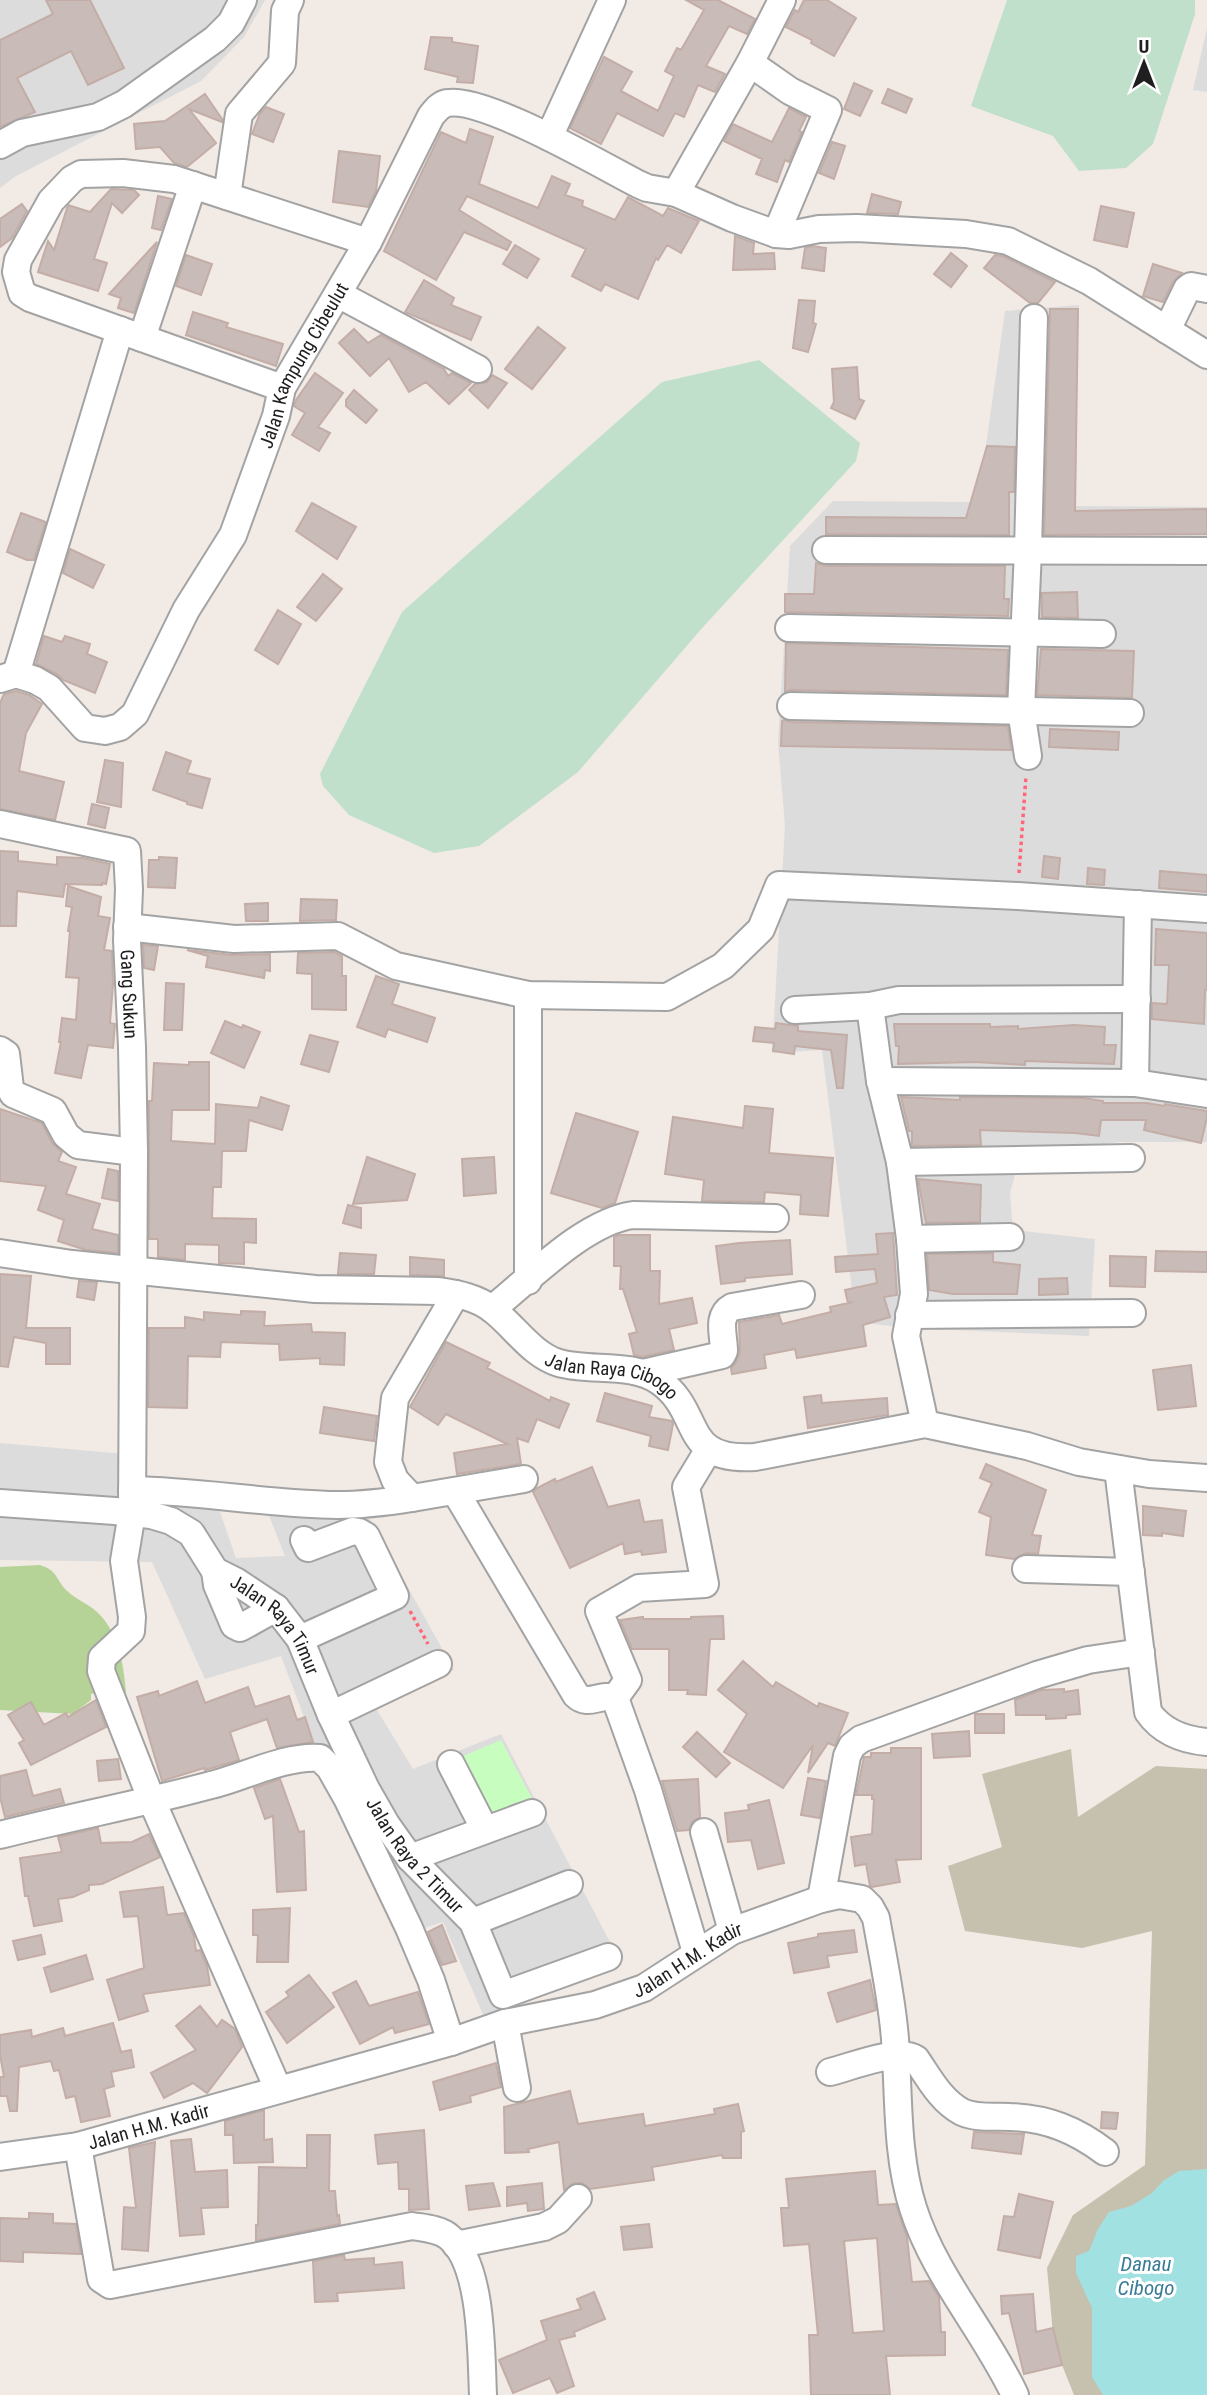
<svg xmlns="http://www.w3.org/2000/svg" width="1207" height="2395" viewBox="0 0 1207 2395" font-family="'Roboto Condensed',sans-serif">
<rect width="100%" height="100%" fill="#f1eae5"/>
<path fill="#dddcdc" d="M0 0H265L244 37 201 81 16 176 0 188Z
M1207 28V92L1193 90Z
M1079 305 1072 506 1207 507V1142H1120L1021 1153 1010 1193 1013 1230 1095 1239 1089 1336 908 1328 856 1322 822 1050 772 1053 785 825 778 743 790 546 833 501 978 502 1005 311Z
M0 1443 137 1455 142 1494 215 1498 236 1558 285 1556 264 1503 366 1512 454 1670 374 1705 413 1769 501 1734 622 1965 484 2017 443 1922 412 1932 318 1754 281 1656 205 1679 152 1562 0 1560Z"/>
<path fill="#c6c1af" d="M1071 1749 1078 1817 1156 1766 1207 1769V2395H1074L1054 2345 1047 2268 1073 2215 1145 2165 1152 1931 1082 1948 965 1931 948 1866 1002 1847 982 1774Z"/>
<path fill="#b5d396" d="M40 1565C58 1571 55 1578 66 1590 76 1600 92 1605 101 1616 119 1636 124 1667 126 1692L119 1699 102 1692 91 1694V1700L73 1714 0 1710V1567Z"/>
<path fill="#c0e0cb" d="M1007 0H1195V14L1153 144 1126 168 1079 171 1053 136 971 106Z
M759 360 860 443 856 461 703 627 578 772 479 846 434 853 349 815 323 786 320 774 402 612 662 382Z"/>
<path fill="#c7fdbf" d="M501 1740 536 1806 489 1821 456 1759Z"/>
<path fill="#a2e1e1" d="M1207 2169V2395H1103L1092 2377V2308L1076 2273V2256L1089 2251 1098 2229 1109 2212 1131 2206 1152 2193 1163 2181 1179 2171Z"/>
<path fill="#c9bbb8" stroke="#c3ada6" stroke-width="2" fill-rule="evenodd" d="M46 0H90L124 68 88 85 71 51 17 78 35 112 0 127V40L53 14Z
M686 0H718L755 19 747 34 729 26 706 66 725 74 715 92 698 85 684 117 675 113 663 136 617 113 601 144 570 128 604 57 632 72 621 91 658 111 674 76 665 71 677 48 681 50 704 10Z
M804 0H827L856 18 834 56 811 43 812 40 786 27 795 10 798 12Z
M431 37 452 38V42L478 46 473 83 457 82 458 77 425 69Z
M854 83 872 91 860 116 844 109Z
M888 89 912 99 906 113 882 103Z
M205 94 222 119V122L189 109 216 143 187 167 174 163 160 147 136 149 134 124 165 121Z
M266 107 284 114 273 142 252 134 260 113Z
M789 108 806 117 799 131 802 132 789 162 785 160 777 182 756 174 762 159 724 141 733 124 772 142Z
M470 129 493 137 479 184 538 208 552 176 570 184 565 195 583 201 582 206 615 220 628 197 663 216 668 208 699 221 681 253 667 245 658 260 656 258 638 299 605 284 601 291 572 276 586 249 467 196 459 210 511 242 507 250 464 232 436 280 384 251 441 132 466 143Z
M832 142 845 146 834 179 819 173Z
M339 151 380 156 376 191 368 207 333 202Z
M111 189 134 190 139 195 122 213 112 203 94 259 107 263 98 291 38 272 48 241 54 250 68 205 90 212Z
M872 194 901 202 898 214 867 213Z
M158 196 172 199 161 230 152 228Z
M22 204 27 211 12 238 0 247V219Z
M1101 206 1134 213 1127 247 1094 240Z
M735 236 754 243 753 254 774 253 775 269 733 270Z
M157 242 134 313 118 308 121 298 109 294Z
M515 245 539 259 527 278 503 264Z
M812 246 826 248 824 271 802 268 805 248Z
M951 253 967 266 951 287 934 274Z
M186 255 212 264 201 295 176 286Z
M995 255 1003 256 1055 282 1038 303H1030L984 268Z
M1153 264 1182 273 1173 282 1163 302 1143 296Z
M424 280 454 298 451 305 481 317 471 340 405 312Z
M799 300 815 301 813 323 816 324 808 352 793 348Z
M1050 309H1078L1075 511 1207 509V534L1044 535Z
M193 312 228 323 226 327 283 344 276 366 186 335Z
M538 327 565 348 532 389 505 369Z
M354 329 368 343 381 335 444 369 448 376 452 373 471 383 449 404 426 382 409 392 389 358 370 376 339 343Z
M857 367 859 399 864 401 855 419 831 408 834 402 832 369Z
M315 373 343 393 318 427 330 433 319 451 292 435 305 413 294 406 296 400Z
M492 375 507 383 488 408 469 390 475 384 487 382Z
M354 390 377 410 366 423 346 406V400Z
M987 446 1015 447 1014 492H1009V535L826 534V517L966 518Z
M312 503 356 527 337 559 296 531Z
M21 513 46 522 34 560H27L7 552Z
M70 549 104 565 93 588 63 573Z
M816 563 826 566H1005L1004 599H1009L1008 616 785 612V594H814Z
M323 574 342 589 316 621 297 607Z
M1077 592 1078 618 1042 617V593Z
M278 610 301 624 278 664 255 650Z
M44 636 62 642 65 636 90 644 87 654 107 662 95 693 63 680 57 674 36 664Z
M786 643 1008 650 1006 695 791 690 785 692Z
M1041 649 1134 651 1132 698 1037 695Z
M16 691 29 695 42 704 26 733 19 771 64 782 55 820 0 809V703L4 694Z
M784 720 791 722 1008 726 1011 750 781 746 782 721Z
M1050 729 1119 732 1118 750 1049 747Z
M166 752 191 761 187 773 210 779 202 808 187 804V802L153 790Z
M105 760 123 763 121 807 97 802Z
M92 804 109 808 105 828 88 824Z
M0 851 18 852V861L57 865V857L83 858 110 864 106 884 102 883V885L65 884 63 897 17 891 16 926H0Z
M1044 856 1060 858 1058 879 1042 877Z
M159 857 177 858 175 888 148 887 149 860H159Z
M1088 868 1105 870 1104 885 1087 884Z
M1160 871 1207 875V892L1159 888Z
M68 886 101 897 98 916 110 918 104 950 112 951 113 984 110 1023 115 1024 113 1048 88 1045 81 1078 55 1073 61 1042H59L62 1018 76 1020 79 978 66 977 70 931H68L72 907 66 906Z
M301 899 337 900 336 920 300 921Z
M268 903V921H246L245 904Z
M1156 929 1207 933V990H1205L1204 1024 1152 1019V1003L1167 1004 1169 965H1155Z
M143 945 158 946 154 970 144 968Z
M187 950 232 955 270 954V971L265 970 264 978 206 967 208 956Z
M334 952 342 956V976H346V1010L312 1009V974L297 973 298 953Z
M376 976 399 984 392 1004 435 1018 427 1042 388 1029 385 1037 357 1027Z
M166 983 184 984 182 1030H164Z
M225 1021 242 1028 243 1025 260 1032 244 1068 211 1053Z
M776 1023 798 1026V1031L847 1035 843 1088H837L831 1050 795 1046 794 1054 773 1051 774 1043 753 1041 755 1027 775 1029Z
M894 1024H990V1027L1018 1026V1029L1074 1025 1105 1027 1104 1045H1116L1114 1064 1025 1061V1065L975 1062 898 1064 899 1046H896Z
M310 1035 338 1042 329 1072 301 1064Z
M189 1062H209V1110H172L171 1141 215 1144 216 1104 258 1108 261 1097 289 1106 282 1130 249 1120 246 1151H222L221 1187H213L212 1218 256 1219V1243L244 1242V1264L219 1263V1245L185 1244V1260L158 1257V1239H149V1101H152L154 1063 189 1065Z
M901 1097 960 1100V1097L1083 1098 1103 1101V1103H1147L1164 1106 1165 1104 1207 1111V1117L1201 1143 1144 1130 1146 1120H1101L1099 1136 1075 1133 980 1130 981 1145 912 1146V1131H909Z
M745 1106 773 1109 769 1153 833 1158 828 1216 800 1214 801 1195 765 1192 764 1202 702 1201 704 1180 665 1174 673 1117 743 1128Z
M0 1109 42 1123 52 1143 62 1152 58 1161 76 1167 66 1194 100 1204 92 1229 118 1235V1253L86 1250 58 1241 64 1220 38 1210 46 1186 0 1181Z
M576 1113 638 1132 615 1203 602 1208 551 1193Z
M367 1157 415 1174 407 1200 353 1204Z
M494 1157 496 1193 464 1196 462 1159Z
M108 1169 118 1171V1201L102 1198Z
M918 1179 981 1185 980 1222 926 1223Z
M348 1205 361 1208V1228L343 1223Z
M893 1233 897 1295 884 1297 890 1317 863 1325 866 1346 797 1358 795 1349 764 1355 766 1368 732 1374 731 1368 736 1362 740 1351 739 1322 779 1315 782 1324 831 1312 830 1307 853 1302 848 1303 845 1290 877 1283 875 1269 836 1272 835 1257 878 1254 876 1234Z
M619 1235H650V1271H660L659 1304 692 1298 697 1323 669 1329 674 1350 642 1357 634 1355 629 1334 637 1332 623 1289H620L621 1266H614V1237Z
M790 1240 792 1274 745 1278V1281L721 1284 716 1246 739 1243Z
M1156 1251 1207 1252V1272L1155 1271Z
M340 1253 376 1255 374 1274H338Z
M993 1253V1262L1020 1265 1017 1294H953L929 1290 927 1254Z
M1110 1256 1146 1257 1145 1287 1110 1286Z
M410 1257 444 1260V1276L410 1275Z
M0 1274 31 1276 26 1328H70V1364H46V1343L14 1337 8 1367 0 1366Z
M1067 1278 1068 1294 1039 1295V1279Z
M79 1281 97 1282 94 1300 77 1297Z
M241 1311 265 1312 264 1326 311 1324 312 1332 345 1333 344 1365 320 1364V1358L280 1360 279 1344 221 1342 220 1357 188 1356 187 1408 148 1407 149 1328H185V1317L204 1320V1312L241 1315Z
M446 1342 490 1363 487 1368 550 1401 551 1397 569 1404 559 1428 537 1419 528 1442 517 1438 521 1464 457 1474 454 1453 507 1444 446 1414 438 1425 410 1407Z
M1191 1365 1196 1406 1158 1410 1153 1370Z
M605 1393 652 1406 649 1417 672 1421 673 1424 668 1450 649 1446 651 1436 597 1421Z
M821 1395 822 1403 887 1398 888 1415 808 1428 804 1397Z
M324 1407 377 1416 374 1441 320 1433Z
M986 1464 1046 1490 1032 1535 1041 1536 1038 1554 1026 1553 1014 1559 986 1555 991 1517 979 1512 992 1483 980 1478Z
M592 1467 608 1507 639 1500 644 1522 662 1520 666 1552 642 1555 641 1551 625 1554 623 1543 570 1568 533 1492 537 1488 555 1479 556 1482Z
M1143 1506 1186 1511 1183 1536 1162 1533V1536L1143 1535Z
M723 1616 724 1639H710L706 1695 687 1694 688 1690H669V1649H632L620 1620 643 1617V1619H691V1617Z
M743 1661 773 1687 776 1682 818 1707 819 1703 848 1713 835 1746 828 1743 808 1773 813 1745 783 1788 724 1752 747 1714 718 1690Z
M197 1681 205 1703 248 1687 255 1707 289 1696 297 1720 305 1717 313 1742 277 1748 267 1719 230 1732 239 1760 205 1770 204 1768 162 1781 137 1697 158 1691 159 1696Z
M1064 1689V1692L1078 1690 1080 1714 1066 1715V1718L1046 1719V1715H1016L1015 1700 1041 1690Z
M96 1700 106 1727 31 1765 19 1743 24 1740 8 1715 31 1702 44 1725 66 1713 68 1717Z
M975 1714H1004V1733H975Z
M969 1731 970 1756 934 1758 932 1734Z
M697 1732 730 1763 716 1777 683 1747Z
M891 1748H921V1859L896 1860 900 1882 872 1887 870 1886 866 1864 855 1866 851 1837 872 1834 874 1799H872V1795H856L864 1757H871V1753H891Z
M118 1759 121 1779 99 1781 97 1761Z
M26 1770 33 1796 60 1789 64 1803 5 1817 0 1797V1776Z
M808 1778 826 1781 820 1818 801 1815Z
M280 1779 299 1832 304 1831 306 1890 277 1892 273 1816 265 1819 254 1788Z
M698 1779 700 1817 692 1822 689 1830 677 1831 662 1781Z
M769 1800 784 1863 758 1869 751 1840 728 1842 725 1813 749 1810 748 1805Z
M98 1828 101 1843 132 1842 149 1834 160 1857 102 1884 89 1885V1890L73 1897 58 1899 62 1921 34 1926 28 1896H25L20 1858 62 1852 58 1837Z
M163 1887 167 1915 184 1913 194 1936 196 1951 200 1950 207 1966 210 1985 143 1994 148 2011 119 2020 107 1980 144 1968 138 1916 124 1917 120 1892Z
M290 1908 288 1962H257L258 1935H253V1910Z
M442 1925 456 1961 442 1965 428 1932Z
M854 1930 857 1952 827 1956 829 1967 794 1973 788 1943 818 1937V1934Z
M41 1935 45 1954 18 1960 13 1941Z
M86 1955 93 1979 51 1992 44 1968Z
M309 1975 334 2007 287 2043 266 2012 289 1996 286 1992Z
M870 1980 876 2010 837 2022 828 1993Z
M356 1981 369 2006 418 1992 429 2024 395 2033 393 2027 360 2044 333 1993Z
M200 2006 217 2027 222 2020 235 2029 242 2047 207 2093 193 2083 164 2098 151 2073 196 2050 176 2026Z
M113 2023 121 2052 131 2050 134 2067 111 2072 114 2086 104 2089 110 2116 81 2122 75 2096 66 2098 59 2070 54 2071 51 2061 19 2067 17 2111H10L7 2096H0V2077H4L0 2055V2035L31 2030 32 2037 63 2028 65 2036Z
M496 2063 501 2087 470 2096 471 2102 440 2110 433 2082Z
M570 2091 578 2124 643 2114 645 2126 715 2114 714 2109 738 2104 744 2131 741 2132V2158H723L722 2155 652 2167 654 2180 590 2189 582 2183H574L564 2190 559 2142 528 2149 529 2152 505 2153 504 2107Z
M264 2110V2140L272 2139 273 2162 234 2163 233 2135H225V2121Z
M1102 2112 1118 2113 1116 2129 1101 2128Z
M424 2130 429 2209 409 2210V2189H399L398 2162 378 2164 375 2135Z
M974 2132 1024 2134 1021 2154 972 2148Z
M307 2135H330L329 2191H335L337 2216 339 2215 340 2224 256 2241V2225H258L259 2167 307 2168Z
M191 2139 195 2172 227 2170 228 2207 201 2208 204 2234 180 2236 171 2141Z
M155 2142 148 2251 122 2249 124 2207 136 2208 129 2148Z
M875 2171 878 2205 896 2204 907 2237 912 2282 929 2281 939 2297 941 2332H945V2355L886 2356 890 2395H811L809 2335H818L809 2244 784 2246 781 2208H789L786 2179ZM877 2238 884 2331 853 2333 844 2241Z
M493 2183 500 2206 469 2210 466 2186Z
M542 2183 544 2209 528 2211 527 2203 507 2206V2187Z
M1019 2194 1053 2202 1040 2258 998 2250 1004 2216 1014 2217Z
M29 2213 53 2214V2223L76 2224 81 2254 23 2252V2262L0 2261V2218L29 2219Z
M649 2224 652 2247 624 2250 621 2227Z
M344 2255 345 2260 374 2258V2265L402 2262 404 2288 337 2293 338 2301 315 2302 313 2261Z
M594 2292 605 2319 574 2332 575 2336 559 2340 574 2386 557 2393 550 2378 513 2393 499 2360 547 2340 541 2321 581 2309 577 2299Z
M1033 2294 1036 2332 1053 2328 1062 2365 1024 2374 1009 2313 1002 2314 1001 2296Z"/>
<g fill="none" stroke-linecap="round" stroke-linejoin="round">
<defs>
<g id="minor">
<path d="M750 63 790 91 828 110 776 234"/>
<path d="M549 137 612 0"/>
<path d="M0 145 22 133 98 117 124 104 215 39 231 23 243 0"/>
<path d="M676 193 750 63 782 0"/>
<path d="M227 196 239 114 282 63 285 11 290 0"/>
<path d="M338 294 478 369"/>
<path d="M1167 330 1187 289 1191 286 1207 289"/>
<path d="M142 338 193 185"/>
<path d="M282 388 30 298 22 293 16 272 18 260 51 201 72 179 81 174 123 173 174 179 368 242"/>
<path d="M826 550 1207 551"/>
<path d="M789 628 1102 634"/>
<path d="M16 674 120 330"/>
<path id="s1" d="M0 679 16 674 35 680 49 688 85 728 105 731 120 727 135 714 186 610 233 535 276 416 282 388 368 242 431 116C436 110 440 104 448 103 485 97 601 165 638 184L647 188 676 193 732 218 776 234 789 235 819 229 857 228 966 234 1008 241 1089 281 1207 355"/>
<path d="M791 706 1130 713"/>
<path d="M1028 756 1021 710 1028 550 1034 318"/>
<path id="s2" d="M0 824 127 851 129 889 127 940 132 1047 134 1152 132 1513 124 1561 132 1617 131 1631 102 1658 101 1671 152 1801 278 2089"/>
<path d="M127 927 234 939 338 936 396 966 528 995 667 997 723 966 761 929 779 885 1018 896 1207 909"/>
<path d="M528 995V1281"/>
<path d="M870 1006 880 1081 900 1162 910 1239 914 1294 906 1336 925 1424"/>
<path d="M795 1010 870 1006 899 1000 1137 999"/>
<path d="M0 1050 6 1054 10 1088 13 1094 53 1111 66 1135 78 1145 134 1152"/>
<path d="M880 1081 1135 1083 1207 1094"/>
<path d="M1135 1083 1138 904"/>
<path d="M900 1162 1131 1158"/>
<path d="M910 1239 1010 1237"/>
<path id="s3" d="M0 1253 72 1264 315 1289 438 1291C457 1294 477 1297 493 1310 515 1327 532 1355 559 1363 591 1372 631 1362 659 1381 704 1412 679 1462 755 1457L925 1424 1027 1446 1079 1462 1149 1474 1207 1478"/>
<path d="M456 1294 395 1398 388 1462 395 1480 412 1498 524 1479"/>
<path d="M492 1309C531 1278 584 1222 633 1215L775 1218"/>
<path d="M909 1315 1132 1313"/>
<path d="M643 1373 722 1355 724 1351C724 1335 716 1316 732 1307L801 1295"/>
<path d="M1118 1469 1148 1712C1162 1732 1183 1740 1207 1742"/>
<path d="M132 1490C200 1491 268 1504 337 1505 362 1505 387 1502 412 1498"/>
<path d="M455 1491 576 1695C588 1707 601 1693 615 1698L648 1790 696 1952"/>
<path id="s4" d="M0 1503 115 1511 151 1515 171 1521 191 1533 215 1571 237 1582 276 1608 300 1639 331 1715 366 1789 386 1824 410 1858 473 1922 503 1995 608 1957"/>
<path d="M1026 1569 1131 1572"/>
<path d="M215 1571 217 1585 234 1625 240 1628 276 1608"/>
<path d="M300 1639 395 1596 366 1536 359 1532 353 1531 308 1548 304 1540"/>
<path d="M615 1698 628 1680 599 1611 639 1588 705 1584 686 1487 709 1449"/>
<path d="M331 1715 438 1664"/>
<path d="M451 1764 485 1830"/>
<path d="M704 1832 732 1931"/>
<path d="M0 1835C70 1817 141 1804 211 1785 244 1777 286 1755 320 1758L330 1768 347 1798 409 1928 431 1980 451 2042"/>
<path d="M410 1858 532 1813"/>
<path d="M821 1899 847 1756 852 1746 861 1739 1037 1675 1088 1660 1141 1652"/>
<path d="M473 1922 569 1884"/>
<path d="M505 2023 517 2088"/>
<path d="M830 2072C851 2067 898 2047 916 2059 929 2078 941 2101 962 2112 977 2119 995 2116 1010 2117 1047 2118 1076 2130 1105 2152"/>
<path d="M78 2146 101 2279 110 2285 412 2226C424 2228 440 2229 449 2237 483 2264 481 2354 483 2395"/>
<path id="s5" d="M0 2157 78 2146 451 2042 505 2023 595 2005 644 1988 732 1931 821 1899 839 1895 862 1899 870 1907 876 1918C883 1958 892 1999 895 2039 899 2095 896 2155 913 2208 935 2277 985 2331 1015 2395"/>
<path d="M456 2245 544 2227 558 2220 578 2198"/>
</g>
</defs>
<use href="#minor" stroke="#a3a3a3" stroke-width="30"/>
<path stroke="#ff6778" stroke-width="3.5" stroke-dasharray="3.5 3.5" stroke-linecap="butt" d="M1019 873 1026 776
M410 1611 428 1644"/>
<use href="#minor" stroke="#fff" stroke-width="26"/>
</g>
<g text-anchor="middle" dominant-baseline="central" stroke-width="6" stroke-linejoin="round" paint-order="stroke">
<g font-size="19" fill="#1f1f1f" stroke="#fff">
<text stroke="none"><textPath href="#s1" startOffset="551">Jalan Kampung Cibeulut</textPath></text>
<text stroke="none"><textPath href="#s2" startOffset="273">Gang Sukun</textPath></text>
<text stroke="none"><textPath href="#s3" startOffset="640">Jalan Raya Cibogo</textPath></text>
<text stroke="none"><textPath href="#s4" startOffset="324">Jalan Raya Timur</textPath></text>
<text stroke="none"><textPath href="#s4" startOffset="598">Jalan Raya 2 Timur</textPath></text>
<text stroke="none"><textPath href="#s5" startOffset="719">Jalan H.M. Kadir</textPath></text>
<text stroke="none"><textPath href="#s5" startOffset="152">Jalan H.M. Kadir</textPath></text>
</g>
<g font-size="21" font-style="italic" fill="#3a7b95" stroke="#fff">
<text x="1146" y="2264">Danau<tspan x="1146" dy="24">Cibogo</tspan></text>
</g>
</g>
<g transform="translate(1144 63)" stroke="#ffffff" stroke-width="5" paint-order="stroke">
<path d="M0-5L12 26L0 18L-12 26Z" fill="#1f1f1f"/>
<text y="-10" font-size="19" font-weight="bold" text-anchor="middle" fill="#1f1f1f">U</text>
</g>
</svg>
